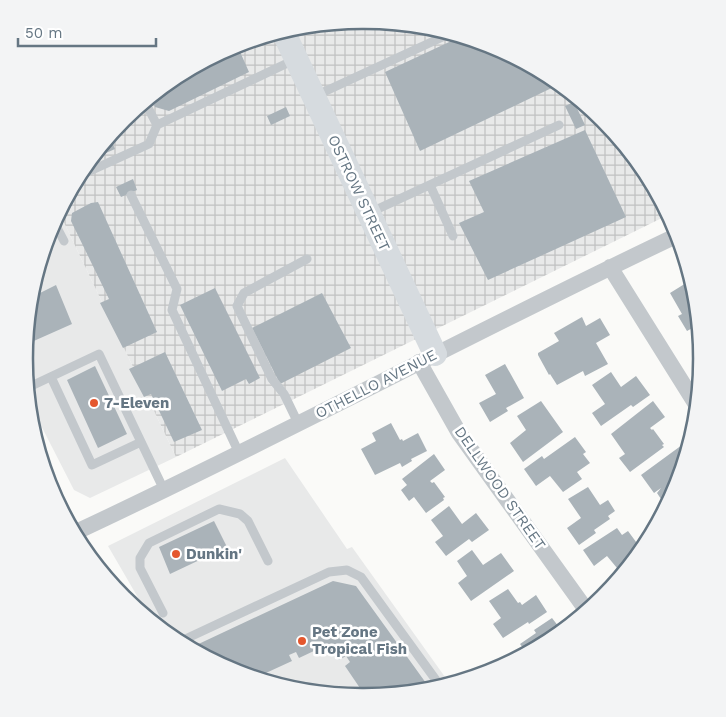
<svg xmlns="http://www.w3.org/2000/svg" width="726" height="717" viewBox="0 0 726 717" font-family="'Work Sans',sans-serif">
<defs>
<pattern id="industrial-grid" width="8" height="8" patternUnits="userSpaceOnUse" patternTransform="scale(1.25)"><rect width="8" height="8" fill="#e8e9e9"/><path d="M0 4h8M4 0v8" fill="none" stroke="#c0c1c2"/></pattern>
</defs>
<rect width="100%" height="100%" fill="#fafaf8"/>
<path fill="#e8e9e9" d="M59 212 176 457 90 498 74 490 29 402 25 358 31 292 50 229Z
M285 458 347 549 352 547 450 684 429 691 363 697 297 690 233 671 175 640 151 620 108 546Z"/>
<path fill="url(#industrial-grid)" d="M363 20 429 27 493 46 551 77 603 119 645 171 668 215 176 457 59 212 82 170 124 119 175 77 234 46 297 26Z"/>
<path fill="#aab3b9" d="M462 36 493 46 551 77 560 84 420 151 385 72Z
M237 45 249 72 169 111 155 107 151 97 175 77Z
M574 102 585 125 576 129 565 106Z
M286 107 290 116 271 125 267 116Z
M130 114 132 118 125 132 110 137 115 149 90 160 124 119Z
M585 130 626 217 488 280 459 223 484 212 469 181Z
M133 179 137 190 121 197 116 187Z
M98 202 157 332 123 348 100 303 109 299 71 221 72 213 91 203Z
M691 280 695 293 698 325 687 331 678 316 682 314 670 293Z
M56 285 72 324 27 344 30 298Z
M215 288 260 378 249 384 246 379 222 391 180 305Z
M322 293 351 348 280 384 252 328Z
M582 317 586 326 600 318 610 335 596 343 608 364 585 376 583 371 557 385 550 374 549 375 538 355V353L559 341 554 333Z
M700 339 701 352 694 343Z
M165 352 202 430 174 442 151 394 144 397 129 369Z
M505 364 524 398 506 408 508 411 490 422 479 403 496 394 485 375Z
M95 366 127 434 98 448 67 380Z
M611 372 621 387 636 376 650 395 633 407 631 405 601 426 592 413 605 404 592 385Z
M541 401 563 432 523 462 510 443 526 430 517 416Z
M653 401 665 417 650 428 652 430 653 429 664 444 662 445 664 447 630 472 619 458 625 454 611 434Z
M391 423 400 440 402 439 403 441 418 433 427 451 411 459 412 461 402 467 400 463 375 475 361 449 376 441 372 433Z
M575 437 586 452 583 454 590 463 577 472 582 479 563 492 550 476 536 486 524 469 542 456 544 459Z
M682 445 687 452 676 488 669 500 668 498 663 502 657 493 661 488 654 493 641 475Z
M434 454 445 470 430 481 432 483 434 482 445 497 443 498 444 500 426 513 414 497 409 501 401 490 407 485 402 479Z
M588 487 600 505 608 500 615 511 608 516 610 519 594 530 596 533 579 545 567 528 581 518 568 499Z
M449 506 462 524 476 513 489 530 472 542 469 539 446 556 435 542 443 536 431 520Z
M214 521 227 547 170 574 159 547Z
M617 528 622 535 628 531 642 550 622 574 607 556 594 566 583 550Z
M472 550 483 565 501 553 514 571 471 601 458 583 467 576 457 561Z
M333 581 356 586 431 690 366 697 345 666 350 662 346 656 339 660 335 655 316 650 299 658 296 652 289 655 292 661 255 678 233 671 190 648Z
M508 589 518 603 520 602 522 605 536 595 547 612 529 624 528 622 503 638 493 624 501 618 489 601Z
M552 618 562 631 551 640 527 653 520 644 536 633 534 630Z"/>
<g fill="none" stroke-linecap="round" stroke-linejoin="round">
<path stroke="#c3c8cc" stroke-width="9" d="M286 37 308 25
M315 96 451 33
M157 125 296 59
M79 176 149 144 157 125 145 102
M430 185 453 236
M131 195 177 289 172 310 239 453
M369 213 559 125
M54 222 64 241
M51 377 92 465 141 442
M27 388 99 354 164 490
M298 423 284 394 272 379 237 306 244 293 307 259
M163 613 140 568V558L149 543 219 509 240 514 248 521 268 561
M179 642 329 572 347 570 361 577 441 687"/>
<path stroke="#c3c8cc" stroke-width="16" d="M610 267 697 406
M419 362 459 433 587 611
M74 533C278 438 475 331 678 235"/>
<path stroke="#d6dbdf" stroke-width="24" d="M283 31 435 354"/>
</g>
<g fill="#e4572e" stroke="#fff" stroke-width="2">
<circle cx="94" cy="403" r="5"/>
<circle cx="176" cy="554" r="5"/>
<circle cx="302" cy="641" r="5"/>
</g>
<g text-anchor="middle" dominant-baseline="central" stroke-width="5" stroke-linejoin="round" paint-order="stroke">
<g font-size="15" fill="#657683" stroke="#fff">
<text transform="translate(359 193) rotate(65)">OSTROW STREET</text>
<text transform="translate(376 384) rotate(-27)">OTHELLO AVENUE</text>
<text transform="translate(500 488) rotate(55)">DELLWOOD STREET</text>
</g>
<g font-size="15" font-weight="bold" fill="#657683" stroke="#fff" text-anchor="start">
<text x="104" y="403">7-Eleven</text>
<text x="186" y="554">Dunkin'</text>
<text x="312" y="632">Pet Zone<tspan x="312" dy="17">Tropical Fish</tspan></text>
</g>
</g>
<path d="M0 0H726V717H0ZM362 29H364A329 329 0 0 1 693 358V359A329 329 0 0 1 364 688H362A329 329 0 0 1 33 359V358A329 329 0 0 1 362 29Z" fill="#f3f4f5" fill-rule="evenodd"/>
<path fill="none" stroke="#657683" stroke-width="2.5" d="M362 29H364A329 329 0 0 1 693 358V359A329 329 0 0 1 364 688H362A329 329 0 0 1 33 359V358A329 329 0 0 1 362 29Z"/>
<path d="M18 38v8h138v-8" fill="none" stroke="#657683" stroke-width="2.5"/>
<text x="25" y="38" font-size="15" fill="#657683" stroke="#ffffff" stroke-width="4" paint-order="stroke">50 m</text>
</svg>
